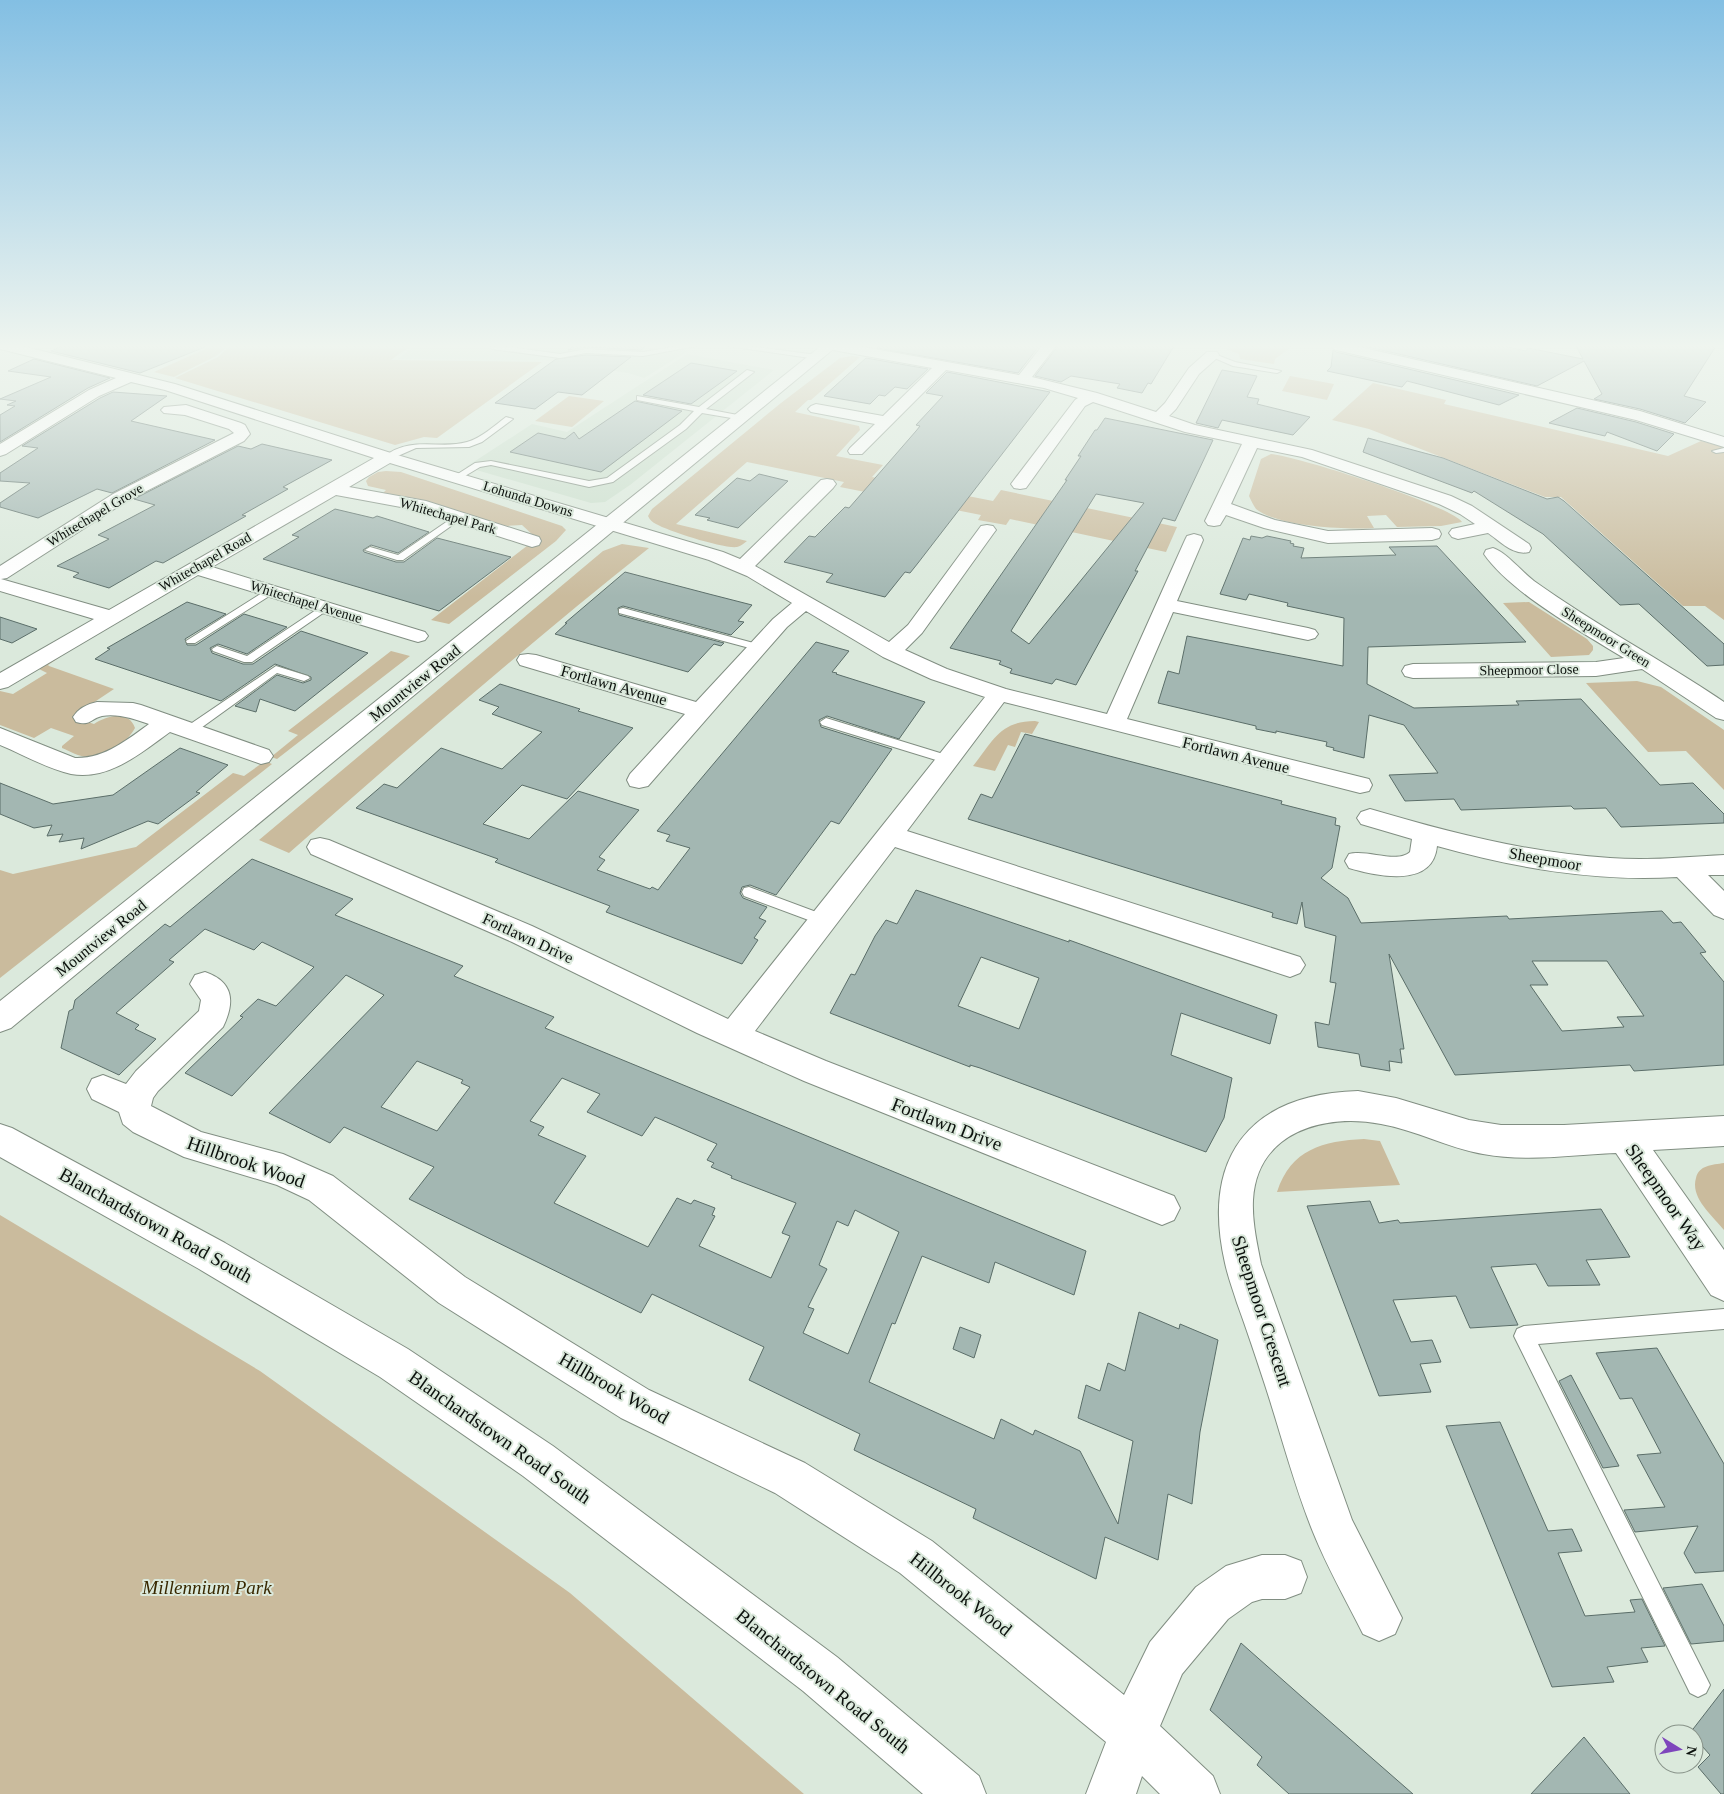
<svg xmlns="http://www.w3.org/2000/svg" width="1724" height="1794" viewBox="0 0 1724 1794" font-family="Georgia,serif">
<rect width="100%" height="100%" fill="#dbe9dc"/>
<path fill="#cadecc" d="M415 346H696L644 378 628 373 545 360 398 359Z
M687 354 774 370 630 485 605 502 591 503 466 467 532 424 567 432Z"/>
<path fill="#cabb9d" d="M212 346H228L216 356 174 377 154 372Z
M230 346H410L391 360 542 362 437 438 424 437 395 445 175 378 218 357Z
M1218 346H1293L1275 359 1274 364 1240 359 1239 354Z
M852 356 860 357 811 400H808L795 412 859 426 860 430 836 456 883 465 872 477 993 501 1001 490 1177 527 1166 552 1010 519 1006 525 978 520 981 515 840 487 844 482 747 462 676 524 747 541C744 543 741 546 737 547 724 549 668 531 656 524 652 522 650 520 648 516L652 509 781 403 840 358Z
M1290 376 1334 384 1327 400 1282 391Z
M1373 383 1446 400 1444 404 1668 456 1701 441 1724 447V620L1705 606H1683L1561 497H1545L1369 429 1332 420Z
M569 396 604 401 572 427 535 421Z
M1271 454C1297 456 1450 505 1462 522L1441 526 1397 527 1386 515 1367 516 1374 528C1347 530 1278 527 1256 509 1253 505 1251 500 1249 496L1261 459Z
M386 471 401 472 562 526 566 530 556 541 449 624 431 620 532 542 535 537 522 525 500 526 382 494 386 490 368 486 366 481 369 477 378 472Z
M622 544 649 548C526 646 407 749 289 853L259 840 603 551Z
M1529 602 1587 639 1593 646V650L1589 655 1551 657 1503 603Z
M391 651 410 656 277 759 271 757 298 735 288 731Z
M56 657H60L48 665 49 666 114 689 72 717 94 724C107 716 128 709 135 728 127 743 106 757 88 757 79 757 70 751 62 748V746L74 736 51 728 34 738 0 725V691L13 694 47 673 37 668Z
M1637 681 1661 687 1724 730V790L1686 751 1648 752 1586 683Z
M1035 721 1039 722 1032 734 1021 732 1015 747 1008 745 995 771 973 766C993 741 1000 721 1035 721Z
M265 761 272 764 0 978V870L13 874 136 847 233 773 244 776Z
M1364 1139 1380 1141 1400 1185 1277 1192C1291 1149 1323 1141 1364 1139Z
M1724 1163V1230C1713 1216 1690 1198 1696 1178 1699 1165 1712 1165 1724 1163Z
M0 1215 260 1371 570 1593 804 1794H0Z"/>
<path fill="#a3b7b2" stroke="#5b6e69" fill-rule="evenodd" d="M62 346H205V347L140 373 51 351Z
M574 346H646L641 350 586 347 568 350Z
M879 346H1039L1018 373 877 348Z
M1058 346H1174L1151 384 1148 383 1142 393 1117 388 1120 384 1071 376 1061 382 1035 376Z
M1364 346H1504L1526 351 1528 348 1583 359 1576 346H1716L1684 396 1706 402 1685 423 1640 409 1594 399 1602 394 1584 361 1537 386Z
M1333 350 1336 352 1519 395 1499 405 1407 381 1402 387 1327 371 1331 367Z
M586 355 631 357 582 395 558 392 535 409 495 403 556 359Z
M866 358 928 369 907 389 895 387 885 396 879 395 870 404 824 396Z
M34 359 110 378 88 388 0 442V415L15 406 7 405 16 401 0 399 51 377 8 371Z
M691 363 737 371 691 404 643 395Z
M1222 370 1257 376 1247 397 1259 399 1257 404 1310 417 1293 435 1222 420 1218 428 1196 423Z
M947 372 1050 392 918 563 910 573 905 572 885 597 826 582 833 574 784 562 809 536 815 537 845 507 849 508 916 431 920 426 916 425 943 396 926 393Z
M113 392 167 396 131 421 215 440 112 493 97 489 38 518 0 507V503L30 483 0 481V473L38 448 22 446 100 398Z
M635 401 682 411 601 472 510 452 538 433 565 439 574 432 579 439Z
M1577 408 1636 422 1674 434 1657 451 1607 432 1605 436 1549 423Z
M1105 418 1213 440 1175 521 1163 518 1135 571H1138L1076 685 1056 679 1052 684 1010 673 1012 669 999 664 1001 661 950 648 1067 480H1065L1081 456H1078L1095 430H1097ZM1096 494 1144 503 1029 644 1011 631Z
M1368 438 1443 458 1547 499 1558 497 1564 501 1724 644V665L1707 666 1639 604 1620 605 1543 534 1474 491 1472 493 1363 452Z
M262 444 332 460 283 487 288 489 242 515 246 516 163 563 156 561 109 588 73 577 79 573 57 566 109 539 98 535 155 505 134 499 238 446 251 449Z
M759 474 788 481 738 528 707 520 710 518 695 515 737 478 750 481Z
M335 509 373 518 377 516 429 532 398 553 371 545 363 550 364 552 396 562H404L437 538 511 557 439 611 263 559 299 537 292 535Z
M1251 536 1262 538 1267 536 1291 541 1290 543 1294 544 1293 546 1304 548 1301 558 1396 555 1389 547 1437 546 1526 642 1368 647 1367 684 1414 708 1519 705 1516 701 1581 699 1660 785 1693 783 1724 814V823L1621 827 1606 808 1574 809 1571 806 1461 810 1454 799 1405 801 1389 775 1438 773 1404 725 1369 715 1364 758 1333 750 1334 748 1326 746 1327 742 1276 731V733L1256 729V726L1158 703 1168 671 1179 674 1187 636 1343 666 1344 618 1287 606 1288 603 1249 594 1246 600 1220 594 1243 538 1250 540Z
M625 572 709 594 752 605 738 621 744 622 731 635 623 606 618 608 619 615 724 643 721 646 714 644 688 672 555 634 567 623H565Z
M187 602 226 614 185 639 187 645H196L244 614 287 627 247 654 218 644 210 648 212 653 243 664H253L301 631 368 653 295 711 260 699 256 712 235 706 277 675 303 683 311 680V677L275 664 221 701 95 659 110 649 107 648Z
M0 617 37 629 12 643 0 639Z
M816 642 849 651 832 672 837 673 836 674 925 702 899 739 827 716 819 720 821 727 892 749 839 824 831 821 776 895 750 885 742 887 740 893 743 898 767 907 759 918 766 921 754 938 758 940 742 964 606 912 610 906 495 862 498 859 356 808 384 784 397 788 441 748 502 769 542 732 492 714 499 707 479 700 500 684 580 709 578 711 633 728 567 799 522 785 483 824 529 839 578 791 639 810 599 857 605 860 597 870 650 889 652 887 658 890 690 848 666 841 670 835 657 831Z
M1025 734 1282 801 1281 804 1336 818 1335 825 1340 826 1332 868 1321 878 1348 898 1361 923 1507 916 1509 919 1662 911 1673 923 1681 922 1706 952 1700 953 1724 982V1065L1634 1071 1630 1065 1455 1075 1389 954 1404 1049H1400L1402 1063 1389 1061 1390 1071 1361 1066 1359 1054 1318 1047 1315 1022 1329 1025 1336 983 1330 982 1336 936 1305 927 1302 902 1297 924 1272 917 1273 913 968 819 981 794 992 798ZM1532 961H1607L1644 1016 1617 1017 1624 1027 1562 1031 1530 985H1548Z
M180 748 228 765 196 792 200 793 158 824 148 821 81 849 84 838 59 842 63 834 47 836 52 825 34 828 0 814V783L53 804 113 795Z
M252 859 353 899 335 915 463 966 454 976 554 1017 545 1028 1086 1251 1074 1295 995 1262 989 1283 922 1256 895 1324 892 1323 869 1382 994 1439 1001 1419 1033 1435 1035 1430 1080 1451 1118 1524 1133 1441 1078 1418 1086 1385 1100 1391 1108 1363 1125 1371 1139 1312 1179 1329 1180 1324 1218 1340 1200 1432 1192 1504 1168 1494 1158 1560 1105 1537 1096 1579 973 1518 976 1509 854 1450 860 1434 749 1380 764 1347 652 1294 641 1313 409 1199 434 1167 344 1127 330 1143 269 1113 384 995 346 975 232 1096 185 1073 243 1017 240 1016 258 999 276 1006 314 967 262 942 254 950 205 929 169 960 174 962 116 1013 139 1025 135 1029 156 1039 119 1075 61 1048 69 1011 73 1009 75 1000 165 924 170 927ZM417 1061 463 1080 461 1083 470 1087 437 1131 381 1107ZM562 1078 600 1094 587 1112 642 1136 655 1117 676 1126 717 1144 707 1160 714 1163 711 1167 732 1176 731 1178 796 1203 782 1233 790 1236 771 1278 699 1246 715 1216 712 1215 715 1208 694 1200 691 1204 677 1198 648 1247 554 1203 586 1156 538 1135 544 1127 530 1121ZM855 1210 899 1232 848 1354 803 1333 814 1309 808 1307 827 1269 819 1265 837 1221 848 1226Z
M916 890 1069 942V940L1277 1015 1270 1044 1181 1013 1171 1055 1232 1078 1224 1118 1206 1152 980 1068 970 1065V1067L830 1013 851 974 855 975 875 936 886 920 897 924ZM981 957 1039 978 1019 1029 958 1006Z
M1370 1201 1379 1223 1398 1220 1400 1223 1601 1209 1630 1257 1586 1260 1600 1285 1548 1286 1536 1264 1491 1267 1518 1325 1470 1328 1456 1296 1393 1300 1411 1342 1432 1340 1441 1362 1420 1364 1431 1392 1379 1396 1307 1206Z
M960 1327 981 1335 974 1358 953 1349Z
M1657 1348 1724 1464V1571L1695 1573 1684 1553 1698 1526 1635 1532 1624 1510 1665 1507 1637 1455 1661 1453 1632 1398 1620 1399 1596 1353Z
M1571 1375 1619 1466 1603 1468 1559 1381Z
M1500 1422 1548 1531 1572 1529 1582 1551 1558 1553 1585 1616 1635 1612 1630 1600 1642 1599 1665 1646 1641 1648 1648 1662 1607 1667 1614 1682 1552 1687 1446 1426Z
M1702 1584 1724 1626V1641L1691 1644 1663 1588Z
M1241 1643 1302 1697 1413 1794H1289L1257 1765 1262 1757 1210 1710Z
M1724 1689V1794H1721L1698 1767 1710 1755 1694 1737V1734L1690 1733Z
M1584 1737 1630 1794H1531Z"/>
<g fill="none" stroke-linecap="round" stroke-linejoin="round">
<defs>
<path id="lane" d="M502 346 560 354 586 349 643 352 679 346H696L643 356 586 353 560 358 492 349 489 347Z
M727 346H748L817 355 820 357 817 359Z
M1212 353 1235 362 1281 371 1277 373 1233 366 1210 356 1209 355Z
M747 370 754 372 706 409 743 416V420L702 413 686 429 613 482 589 487 491 465 480 467 460 479 453 477 475 463 491 461 589 481 607 478 680 425 694 411 637 400V396L699 407Z
M506 417 513 419 482 442 469 447 416 448 391 459 384 457C410 435 440 450 467 442 481 438 494 426 506 417Z
M1724 448V452L1716 453 1712 451Z
M458 514 462 517 461 519 403 560H397L365 550 370 547 398 555Z
M270 588 275 591 274 593 195 643H187L186 641Z
M325 604 329 605V609L252 662H244L213 651 212 649 217 646 247 656Z
M623 608 761 645 762 647 757 650 619 613V609Z
M276 666 308 676 310 678 304 681 277 673 194 733H186L184 730 186 727Z
M826 718 953 757 955 760 949 764 822 725 820 722Z
M749 887 827 916 829 920 827 924 822 925 744 896 742 892 744 888Z
M1724 1309V1329L1538 1344 1706 1677 1710 1685 1706 1693 1698 1697 1690 1693 1514 1336 1517 1329 1524 1326Z"/>
<path id="street" d="M0 346H22L175 384 394 454 723 552 740 559 821 480 827 479 833 480 836 484 833 488 755 566 889 642 908 625 981 526 987 525 993 526 996 530 993 534 922 633 905 650 947 669 1006 689 1107 714 1185 540 1187 536 1194 534 1201 536 1203 540 1177 601 1308 628 1315 630 1318 634 1315 638 1308 640 1173 612 1127 719 1369 779 1372 785 1369 791 1360 793 1004 702 907 831 1300 957 1305 965 1300 973 1290 977 895 847 755 1031 826 1061 1174 1196 1180 1208 1174 1220 1162 1225 804 1081 697 1033 512 942 311 854 307 847 311 840 320 838 329 840 532 926 728 1019 985 697 931 679 883 657 806 611 787 627 648 786 639 788 630 786 627 780 630 774 685 714 520 665 517 660 520 655 528 654 536 655 696 702 773 619 792 603 747 576 709 560 390 463 349 487 426 501 539 537 541 541 539 545 532 547 417 510 336 495 212 567 425 632 428 636 425 640 418 642 411 640 198 575 8 687 0 689V673L94 619 0 591V566L113 494 234 433 229 429 185 415 164 413 161 410 164 407 186 405 241 423 245 425 250 434 244 441 125 502 7 578 1 579 109 610 374 458 165 390 131 382 99 396 6 454 0 456V444L89 390 116 378 0 349Z
M826 346H858L1019 375 1042 346H1056L1032 377 1097 393 1156 412 1165 403 1189 368 1207 352H1217L1219 355 1217 358 1199 374 1176 409 1169 416 1195 425 1312 450 1451 496 1472 506 1529 544 1531 548 1529 552C1513 556 1500 541 1488 533L1458 539 1452 537 1449 533 1452 529 1475 524 1460 514 1439 504 1302 457 1257 448 1231 504 1275 520 1328 531 1432 528 1439 530 1441 534 1439 538 1432 540 1328 543 1264 528 1226 515 1220 525 1214 526 1208 525 1205 521 1242 444 1185 432 1093 402 1085 406 1026 488 1020 489 1014 488 1011 484 1014 480 1075 400 1078 398 1044 388 946 370 862 454H850L848 451 850 448 875 424 811 412 808 409 811 406 816 404 883 416 932 368 833 350Z
M1493 548C1506 552 1522 572 1534 581 1595 625 1662 660 1724 702V720L1716 718 1642 669 1596 676 1413 678 1405 676 1402 671 1405 666 1413 664 1596 662 1624 658C1583 633 1511 593 1484 554L1486 550Z
M97 702 133 703 141 705 269 750 273 756 269 762 261 764 170 732C142 752 109 781 71 774 48 769 22 754 0 745V728L75 758C104 759 127 740 149 724 135 719 117 713 102 716 90 719 91 726 76 722L73 717C78 709 87 704 97 702Z
M1370 809C1448 832 1528 853 1610 858 1648 861 1686 857 1724 855V875H1708L1724 891V919L1714 915 1677 877C1595 882 1516 868 1437 846 1433 889 1376 876 1349 868L1345 861 1349 854C1367 849 1397 864 1410 852L1412 839 1361 824 1357 818 1361 812Z
M205 972C234 982 235 1002 223 1027L158 1091 153 1098 151 1106 201 1132 283 1154 333 1176 465 1277 649 1390 805 1463 932 1541 1124 1695 1150 1642 1196 1587 1226 1566 1262 1555H1285L1301 1561 1307 1577 1301 1593 1285 1599H1262L1252 1602 1228 1619 1182 1674 1160 1726 1213 1776 1220 1794H1160L1142 1776 1136 1794H1086L1106 1742 900 1573 775 1493 621 1418 439 1303 309 1200 277 1185 184 1157 133 1132 123 1124 119 1112 92 1099 87 1089 92 1079 103 1075 126 1084 136 1071 199 1011 201 1000 190 984 195 975Z
M1358 1091 1396 1098 1469 1120 1501 1125H1564L1724 1116V1146L1653 1150 1724 1250V1301L1711 1295 1616 1153C1572 1155 1526 1162 1483 1154 1448 1148 1416 1130 1381 1124 1324 1113 1257 1132 1253 1200 1252 1222 1257 1243 1261 1264L1352 1520 1402 1618 1395 1634 1379 1641 1363 1634C1346 1600 1327 1567 1313 1532 1294 1485 1281 1434 1265 1385 1256 1358 1247 1330 1237 1303 1233 1290 1228 1277 1225 1263 1201 1158 1249 1094 1358 1091Z"/>
<path id="secondary" d="M821 346H837L11 1028 0 1032V1001Z
M1329 346H1355L1640 411 1724 437V447L1636 420 1336 350Z
M0 1124 12 1128 225 1243 339 1309 408 1349 553 1446 837 1657 979 1776 986 1794H923L803 1691 523 1476 380 1377 199 1269 0 1157Z"/>
</defs>
<use href="#lane" stroke="#818e82" stroke-width="2"/>
<use href="#street" stroke="#818e82" stroke-width="2"/>
<use href="#secondary" stroke="#818e82" stroke-width="2"/>
<use href="#lane" fill="#fff" fill-rule="evenodd"/>
<use href="#street" fill="#fff" fill-rule="evenodd"/>
<use href="#secondary" fill="#fff" fill-rule="evenodd"/>
</g>
<linearGradient id="sky" x2="0" y2="1"><stop stop-color="#83bfe3"/><stop offset="0.58" stop-color="#eff5ef"/><stop offset="1" stop-color="#eff5ef" stop-opacity="0"/></linearGradient>
<rect width="1724" height="597" fill="url(#sky)"/>
<g text-anchor="middle" dominant-baseline="central" stroke-width="4" stroke-linejoin="round" paint-order="stroke">
<g font-size="14" fill="#0c110d" stroke="#dbe9dc">
<text transform="translate(528 499) rotate(17)">Lohunda Downs</text>
<text transform="translate(95 515) rotate(-31)">Whitechapel Grove</text>
<text transform="translate(448 516) rotate(16)">Whitechapel Park</text>
<text transform="translate(205 562) rotate(-30)">Whitechapel Road</text>
<text transform="translate(306 602) rotate(17)">Whitechapel Avenue</text>
<text transform="translate(1606 637) rotate(32)">Sheepmoor Green</text>
<text transform="translate(1529 670) rotate(-1)">Sheepmoor Close</text>
</g>
<g font-size="16" fill="#0c110d" stroke="#dbe9dc">
<text transform="translate(415 683) rotate(-39)">Mountview Road</text>
<text transform="translate(614 685) rotate(16)">Fortlawn Avenue</text>
<text transform="translate(1236 755) rotate(14)">Fortlawn Avenue</text>
<text transform="translate(1545 859) rotate(10)">Sheepmoor</text>
<text transform="translate(101 938) rotate(-39)">Mountview Road</text>
<text transform="translate(528 938) rotate(25)">Fortlawn Drive</text>
</g>
<g font-size="19" fill="#0c110d" stroke="#dbe9dc">
<text transform="translate(947 1124) rotate(21)">Fortlawn Drive</text>
<text transform="translate(246 1162) rotate(19)">Hillbrook Wood</text>
<text transform="translate(1666 1197) rotate(55)">Sheepmoor Way</text>
<text transform="translate(156 1225) rotate(29)">Blanchardstown Road South</text>
<text transform="translate(1262 1311) rotate(72)">Sheepmoor Crescent</text>
<text transform="translate(614 1388) rotate(30)">Hillbrook Wood</text>
<text transform="translate(500 1437) rotate(35)">Blanchardstown Road South</text>
<text transform="translate(961 1594) rotate(38)">Hillbrook Wood</text>
<text transform="translate(823 1681) rotate(39)">Blanchardstown Road South</text>
</g>
<g font-size="19" font-style="italic" fill="#382800" stroke="#dbe9dc">
<text x="207" y="1587">Millennium Park</text>
</g>
</g>
<g transform="translate(1679 1749) rotate(100)"><circle r="24" fill="#dbe9dc" stroke="#889389"/>
<path d="M0-4L9 19L0 12L-9 19Z" fill="#7e45bc"/>
<text y="-8" font-size="14" font-weight="bold" text-anchor="middle" fill="#0c110d">N</text>
</g>
</svg>
